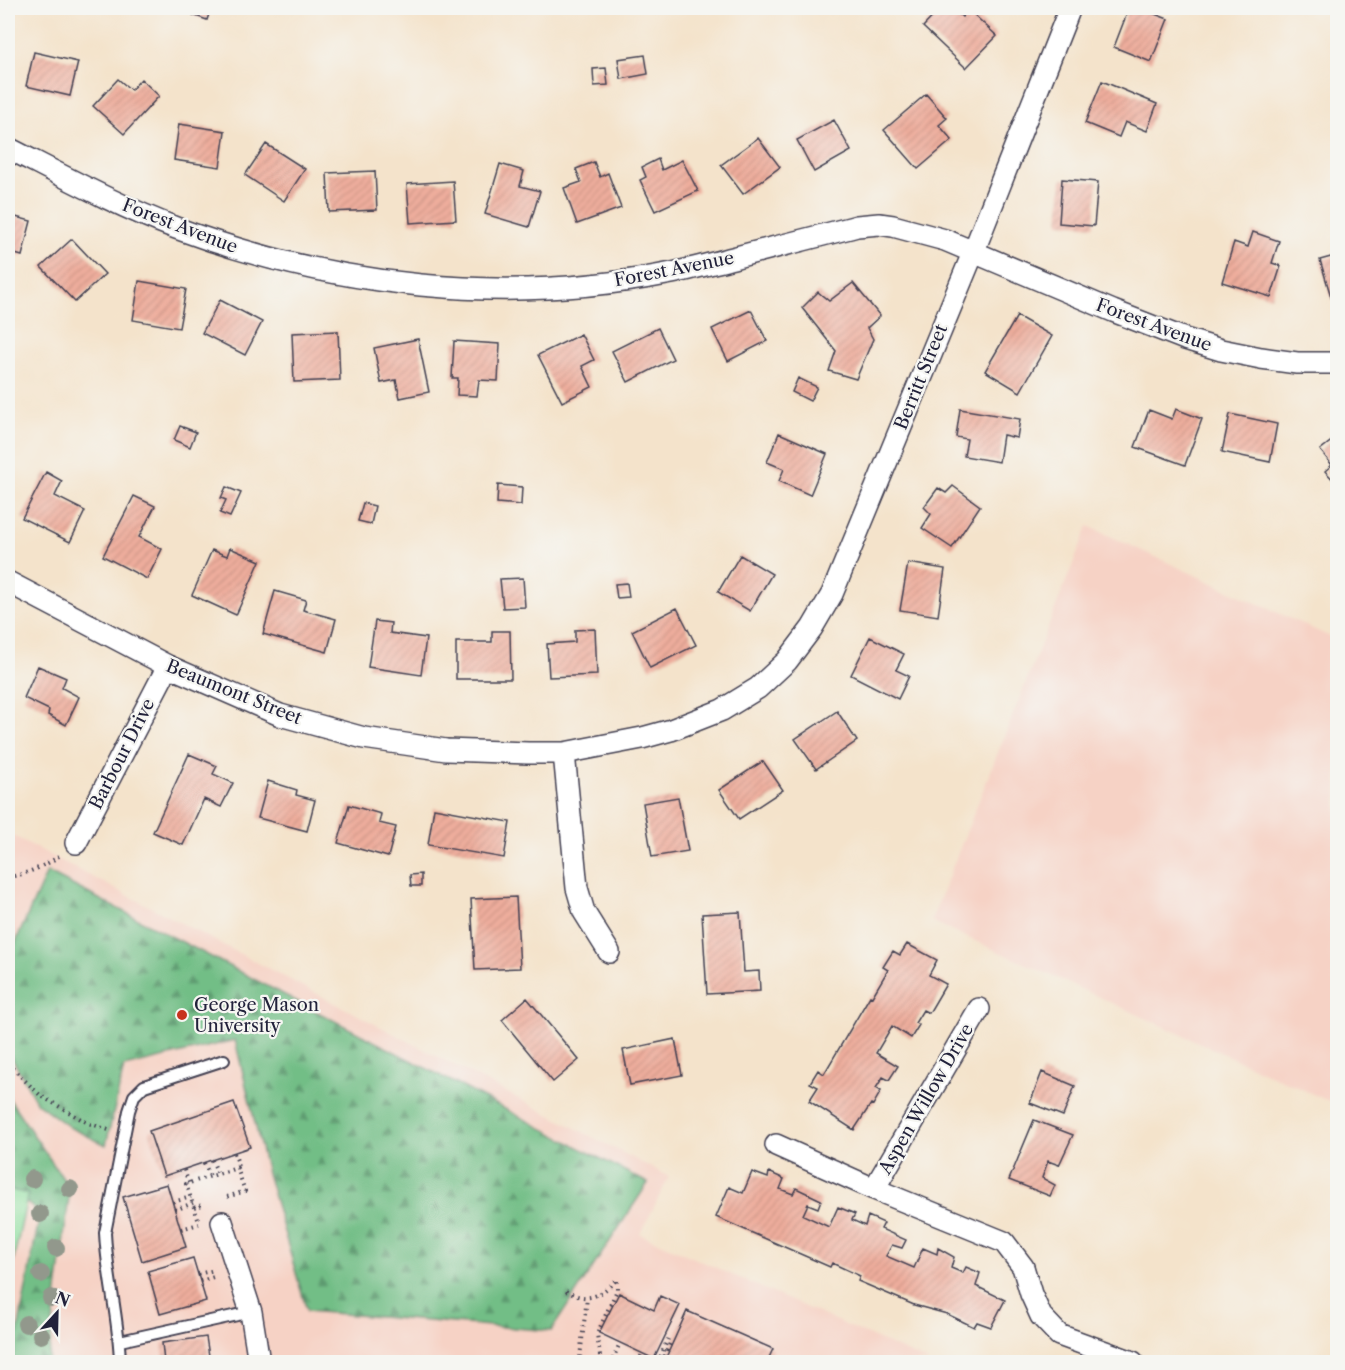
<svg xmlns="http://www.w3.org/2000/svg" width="1345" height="1370" viewBox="0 0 1345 1370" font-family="'Libre Caslon Text',serif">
<defs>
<pattern id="forest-firs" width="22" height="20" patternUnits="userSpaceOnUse" patternTransform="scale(1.5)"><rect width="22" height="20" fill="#72be86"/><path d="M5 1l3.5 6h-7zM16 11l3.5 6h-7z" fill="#5d9a6f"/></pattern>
<pattern id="building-hatch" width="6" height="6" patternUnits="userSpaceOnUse" patternTransform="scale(1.5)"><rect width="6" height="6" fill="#eead9c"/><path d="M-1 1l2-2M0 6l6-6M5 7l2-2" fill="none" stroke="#cc9587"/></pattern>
</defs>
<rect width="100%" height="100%" fill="#f6f6f2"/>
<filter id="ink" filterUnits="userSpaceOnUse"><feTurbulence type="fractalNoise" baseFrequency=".0167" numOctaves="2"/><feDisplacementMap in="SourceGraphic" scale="12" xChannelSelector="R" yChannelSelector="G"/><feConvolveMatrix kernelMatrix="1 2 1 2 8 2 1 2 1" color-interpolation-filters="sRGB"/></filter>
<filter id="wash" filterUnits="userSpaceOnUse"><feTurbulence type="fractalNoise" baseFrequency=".008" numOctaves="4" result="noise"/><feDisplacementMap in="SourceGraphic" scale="24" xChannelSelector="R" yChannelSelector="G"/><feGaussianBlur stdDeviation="1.35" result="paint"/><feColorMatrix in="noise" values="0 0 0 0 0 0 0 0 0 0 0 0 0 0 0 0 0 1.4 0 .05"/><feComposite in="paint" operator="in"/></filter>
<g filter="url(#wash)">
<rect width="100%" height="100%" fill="#f4e3cb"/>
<path fill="#f6d2c5" d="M1088 526 1337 640V1105L931 921Z
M8 833 669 1177 640 1234 929 1362H8Z"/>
<path fill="url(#forest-firs)" stroke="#4a7060" stroke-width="1.5" d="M47 872 648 1183 551 1331 307 1311 267 1173 235 1040 124 1067 106 1145 71 1128 37 1103 8 1051V959Z
M8 1097 70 1189 48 1362H12L40 1214 8 1187Z"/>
<path fill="#8edf9f" stroke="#58806d" stroke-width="1.5" d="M8 1189 28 1194 8 1285Z"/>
<g id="blocks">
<path fill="url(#building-hatch)" d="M195 8H211L207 20 193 15Z
M941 8H952L962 17 969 10 997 36 966 68 923 27Z
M1129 8H1139L1168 19 1151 62 1114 47Z
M34 52 78 62 70 96 26 86Z
M645 55 648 74 621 79 618 59Z
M606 68 608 85 594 86 593 69Z
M118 79 131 90 141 79 159 96 124 134 93 106Z
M1102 81 1157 104 1147 131 1125 122 1119 137 1085 123Z
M926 94 947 118 939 125 952 140 918 169 884 130Z
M834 120 851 151 814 172 797 140Z
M179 124 225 131 220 167 174 160Z
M758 138 780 167 743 194 721 165Z
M266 144 305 169 284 201 245 175Z
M658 159 662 170 682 160 698 191 655 211 640 180 646 177 642 167Z
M594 162 600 177 608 173 621 208 577 224 564 188 581 182 576 169Z
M500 164 524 171 520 186 540 191 529 227 485 214Z
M375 171 377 210 329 212 327 173Z
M1062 179 1098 182 1094 226 1059 223Z
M453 181 456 220 410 223 407 184Z
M8 215 31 221 22 256 8 252Z
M1253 232 1279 241 1272 263 1281 266 1271 297 1222 282 1234 242 1248 247Z
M72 239 105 274 75 302 41 267Z
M1338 255V298L1332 300 1320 260Z
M139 281 186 289 179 328 133 320Z
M853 283 880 316 867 328 873 339 856 379 829 371 836 351 802 308 818 292 829 301Z
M220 300 262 322 245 355 202 333Z
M751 310 767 341 728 361 712 329Z
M1017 316 1052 336 1020 392 985 371Z
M658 328 673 359 628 382 612 351Z
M338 331 340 380 294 382 292 333Z
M581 334 594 360 582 366 592 387 562 402 538 355Z
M418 339 429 392 400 398 396 380 381 383 374 348Z
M454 341 500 344 498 381 479 380 477 396 457 395 458 378H452Z
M798 378 817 387 810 401 792 392Z
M960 409 1020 419 1017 438 1003 435 999 462 964 456 967 439 956 437Z
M1176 409 1202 419 1185 465 1135 447 1149 410 1172 419Z
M1230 414 1277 424 1270 462 1222 452Z
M180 426 196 432 190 447 174 440Z
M779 433 827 454 810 495 779 481 784 469 767 462Z
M1338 436V485L1325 471 1332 465 1320 450Z
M46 472 62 481 55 496 85 511 70 542 22 518Z
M498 485 522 487 521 505 497 503Z
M953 486 980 506 952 548 922 528 931 514 924 507 938 488 946 493Z
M226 487 241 493 230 517 220 513 226 500 221 498Z
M134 496 155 506 139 537 162 549 147 579 103 556Z
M363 503 375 506 371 524 358 521Z
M230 548 260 561 236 615 192 595 212 550 227 556Z
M740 555 772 574 750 611 718 592Z
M908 563 945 569 938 616 900 610Z
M523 578 525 607 503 608 500 579Z
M627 583 629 597 617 598 615 584Z
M275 591 306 600 303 610 336 619 327 652 263 634Z
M677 608 696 645 650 668 632 631Z
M375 621 391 623 390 633 426 638 421 675 368 667Z
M595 629 597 675 549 677 547 644 575 642V630Z
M492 631H510L511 679H456V642H492Z
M870 637 904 654 896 670 909 676 898 699 851 675Z
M38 666 66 678 62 688 79 697 66 725 48 715 49 710 24 698Z
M837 711 857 741 816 769 795 739Z
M189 754 217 766 213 774 233 783 221 807 204 799 183 845 153 832Z
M763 761 783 790 739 819 719 790Z
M268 781 297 790 296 795 315 800 307 831 258 818Z
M678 797 688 851 652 857 643 803Z
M349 805 381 814 379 823 396 827 388 857 338 843Z
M434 808 510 822 504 858 428 845Z
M421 874V886H411L410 875Z
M516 897 520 968 475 970 471 899Z
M740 912 744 972 759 971 760 991 707 994 702 914Z
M907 944 937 960 929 975 946 984 929 1013 923 1010 915 1023 919 1025 911 1038 892 1026 876 1053 898 1066 889 1080 883 1077 876 1088 881 1091 873 1105 871 1104 854 1130 809 1101 818 1087 810 1083 818 1070 824 1074 870 996 872 997 888 970 883 967 893 951 900 955Z
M527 998 579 1060 553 1082 502 1020Z
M675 1039 682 1075 630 1085 623 1050Z
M1042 1072 1075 1086 1063 1116 1030 1103Z
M234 1102 250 1147 164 1176 149 1131Z
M1034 1120 1073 1135 1059 1165 1048 1161 1042 1178 1055 1185 1050 1196 1009 1180Z
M752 1172 768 1178 769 1172 784 1179 780 1189 793 1194 796 1188 821 1200 818 1208 808 1204 803 1215 829 1227 838 1207 855 1214 852 1220 865 1226 868 1216 884 1223 881 1229 906 1240 902 1248 892 1245 886 1256 914 1268 923 1248 937 1254 938 1248 954 1257 951 1268 963 1273 966 1267 980 1273 976 1286 1005 1300 991 1327 977 1322 974 1327 947 1314 914 1305 858 1281 860 1276 832 1263 830 1267 716 1217 729 1187 743 1193Z
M167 1184 186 1247 142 1261 123 1197Z
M193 1258 206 1301 160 1314 148 1271Z
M619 1293 654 1310 660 1296 680 1305 654 1359 599 1333Z
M687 1311 773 1349 767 1362H664Z
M206 1337 210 1362H164L162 1343Z"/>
</g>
</g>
<g filter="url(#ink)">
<use href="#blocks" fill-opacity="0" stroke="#423f51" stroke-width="1.5"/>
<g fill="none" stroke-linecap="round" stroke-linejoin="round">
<defs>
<path id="service" d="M120 1341 251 1312
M120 1362C119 1319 107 1276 105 1233L129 1111 134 1096 144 1086 224 1060"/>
<path id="minor" d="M8 148C63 176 118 206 176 228 334 287 505 306 672 273 692 269 713 263 733 258 775 247 816 237 857 226L879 224 893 226 945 240 1113 311 1185 339 1221 350 1261 358 1297 363H1338
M8 582 168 666 280 715 364 738 446 750 528 753H564L642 738 671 730 722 710 758 688 787 661 812 628 832 594 973 253 1070 8
M564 753 577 888 584 912 609 952
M76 843 168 666
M776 1145 874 1189 1004 1242 1023 1267 1031 1294 1041 1316 1059 1335 1133 1362
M874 1189 979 1009
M222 1222 251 1312 259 1362"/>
</defs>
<use href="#service" stroke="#423f51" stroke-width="14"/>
<use href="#minor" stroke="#423f51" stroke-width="24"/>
<path stroke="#423f51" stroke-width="4" stroke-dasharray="1.5 4.5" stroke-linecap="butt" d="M8 877C25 875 45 866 59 856
M8 1064 41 1096 88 1123 109 1130
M234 1153 238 1163 237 1168
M212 1160 218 1174
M204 1163 210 1176
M184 1170 189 1183
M173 1202 191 1197
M194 1208 205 1204
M175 1210 193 1203
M198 1219 186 1184 237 1168 245 1191 224 1198
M181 1229 199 1224
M198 1274 215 1270
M200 1281 217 1276
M566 1291C588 1303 599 1297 616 1280
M600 1356 597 1334 617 1290V1280
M580 1357 587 1298
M209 1359 228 1356
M613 1359 620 1343
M638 1362 642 1354
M658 1362 668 1339
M662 1362 671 1341"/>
<use href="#service" stroke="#fff" stroke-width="10"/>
<use href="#minor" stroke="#fff" stroke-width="21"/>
</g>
<g fill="#92988c">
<circle cx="32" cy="1179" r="9"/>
<circle cx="70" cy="1189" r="9"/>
<circle cx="40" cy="1214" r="9"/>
<circle cx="56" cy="1248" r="9"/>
<circle cx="41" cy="1274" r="9"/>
<circle cx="51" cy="1298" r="9"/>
<circle cx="26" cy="1324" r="9"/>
<circle cx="41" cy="1335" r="9"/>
</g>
</g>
<circle fill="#c8321e" stroke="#f6f6f2" stroke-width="2" cx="182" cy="1015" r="6"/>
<g text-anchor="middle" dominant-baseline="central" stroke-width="4.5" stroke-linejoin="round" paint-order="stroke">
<g font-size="18" fill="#22223b" stroke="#f6f6f2">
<text transform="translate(180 226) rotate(21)">Forest Avenue</text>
<text transform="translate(674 269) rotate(-11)">Forest Avenue</text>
<text transform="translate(1154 325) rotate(20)">Forest Avenue</text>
<text transform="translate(921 377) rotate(-68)">Berritt Street</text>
<text transform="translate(234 692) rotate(22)">Beaumont Street</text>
<text transform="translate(122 754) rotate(-63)">Barbour Drive</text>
<text transform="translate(926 1099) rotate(-60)">Aspen Willow Drive</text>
</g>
<g font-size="18" fill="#22223b" stroke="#f6f6f2" text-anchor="start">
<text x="194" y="1005">George Mason<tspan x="194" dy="21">University</tspan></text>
</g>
</g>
<rect width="1345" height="1370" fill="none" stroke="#f6f6f2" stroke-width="30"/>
<g transform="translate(57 1313) rotate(22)" stroke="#f6f6f2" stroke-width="4.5" paint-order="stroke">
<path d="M0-4.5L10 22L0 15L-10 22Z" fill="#22223b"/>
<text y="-9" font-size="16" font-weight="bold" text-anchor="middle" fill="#22223b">N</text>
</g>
</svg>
